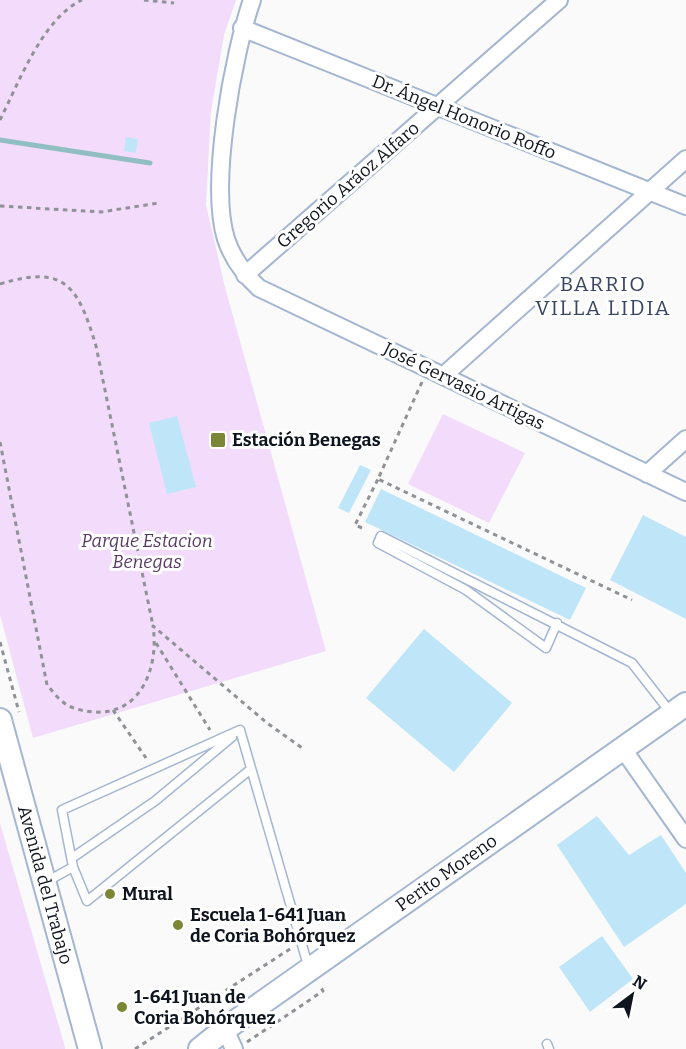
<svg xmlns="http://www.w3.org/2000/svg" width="686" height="1049" viewBox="0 0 686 1049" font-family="Bitter,serif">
<rect width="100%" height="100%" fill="#fafafa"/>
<path fill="#f3dcfb" d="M0 0H236L224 35 211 111 206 205 225 287 326 651 33 738 0 615Z
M443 414 525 453 489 523 408 484Z
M0 823 65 1047V1049H0Z"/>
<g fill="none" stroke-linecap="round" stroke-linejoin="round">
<path stroke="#91bec2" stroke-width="5" d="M0 140 150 163"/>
</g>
<path fill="#bfe5f9" d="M126 137 138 139 136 153 124 151Z
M177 416 196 487 167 494 149 423Z
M360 465 371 470 349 513 338 508Z
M381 489 586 588 570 620 365 522Z
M643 515 686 537V619L610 580Z
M424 629 512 703 454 772 366 698Z
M597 816 629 855 661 835 686 873V904L624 947 557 845Z
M602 936 633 979 590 1012 559 967Z"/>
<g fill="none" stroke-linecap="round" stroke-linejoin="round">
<defs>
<path id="lane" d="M557 623 546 648 466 590 378 543 381 536 632 663 671 713
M72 858 155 801 232 737
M73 867 87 901 251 769
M46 882 73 867 62 810 240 730 309 969
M547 1044 549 1049"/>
<path id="street" d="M252 0C233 55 209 184 226 239 232 257 245 275 259 288L686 492
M242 28 686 206
M245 275 559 0
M443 376 686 159
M647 474 686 439
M623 749 686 839
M225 1029 234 1049"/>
<g id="secondary">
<path id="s1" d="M0 720 90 1049"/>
<path id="s2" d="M200 1049 225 1029 686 704"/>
</g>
</defs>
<use href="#lane" stroke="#a4b6d1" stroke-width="11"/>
<use href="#street" stroke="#a4b6d1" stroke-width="20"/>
<use href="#secondary" stroke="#a4b6d1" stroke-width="26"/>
<path stroke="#8f9296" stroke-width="3" stroke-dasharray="4.5 4.5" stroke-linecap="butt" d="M144 0 174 3
M0 120C19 82 43 18 82 0
M0 206 101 212 159 203
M0 284C65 264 78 286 96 346L153 626
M422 382 378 479 632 600
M0 442 47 685C52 690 57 698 63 702 71 709 84 711 94 712 142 715 159 666 153 626L267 723 305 750
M362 528 355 525 378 479
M0 642 19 712
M156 643 210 730
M113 710 146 758
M247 1042 323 991 320 986
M135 1049 290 949"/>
<use href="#lane" stroke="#fff" stroke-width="8"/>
<use href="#street" stroke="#fff" stroke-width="16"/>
<use href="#secondary" stroke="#fff" stroke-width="22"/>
</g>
<g fill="#7b8735" stroke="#fff" stroke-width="2">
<rect x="210" y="432" width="16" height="16" rx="3"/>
<circle cx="110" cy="894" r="6"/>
<circle cx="178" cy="925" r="6"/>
<circle cx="122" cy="1007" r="6"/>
</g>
<g text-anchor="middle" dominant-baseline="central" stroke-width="6" stroke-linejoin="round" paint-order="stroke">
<g font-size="18" fill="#0f151f" stroke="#fff">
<text transform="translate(464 117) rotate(22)">Dr. Ángel Honorio Roffo</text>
<text transform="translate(348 185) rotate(-41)">Gregorio Aráoz Alfaro</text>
<text transform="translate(464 386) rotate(26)">José Gervasio Artigas</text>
<text stroke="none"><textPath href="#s2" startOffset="303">Perito Moreno</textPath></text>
<text stroke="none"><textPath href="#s1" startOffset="171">Avenida del Trabajo</textPath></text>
</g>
<g font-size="18" font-weight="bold" fill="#0f151f" stroke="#fff" text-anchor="start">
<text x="232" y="440">Estación Benegas</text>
<text x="122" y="894">Mural</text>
<text x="190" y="915">Escuela 1-641 Juan<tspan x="190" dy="21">de Coria Bohórquez</tspan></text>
<text x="134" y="997">1-641 Juan de<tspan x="134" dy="21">Coria Bohórquez</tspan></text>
</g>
<g font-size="18" font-style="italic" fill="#583963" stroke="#fff">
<text x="147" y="541">Parque Estacion<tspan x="147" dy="21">Benegas</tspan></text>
</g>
<g font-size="21" letter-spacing="1.5" fill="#394860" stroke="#fff">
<text x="603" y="284">BARRIO<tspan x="603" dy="24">VILLA LIDIA</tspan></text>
</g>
</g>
<g transform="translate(632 995) rotate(32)" stroke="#ffffff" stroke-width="4.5" paint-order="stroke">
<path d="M0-4.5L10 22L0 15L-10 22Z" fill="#0f151f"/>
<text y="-9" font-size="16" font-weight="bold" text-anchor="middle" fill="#0f151f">N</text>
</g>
</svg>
